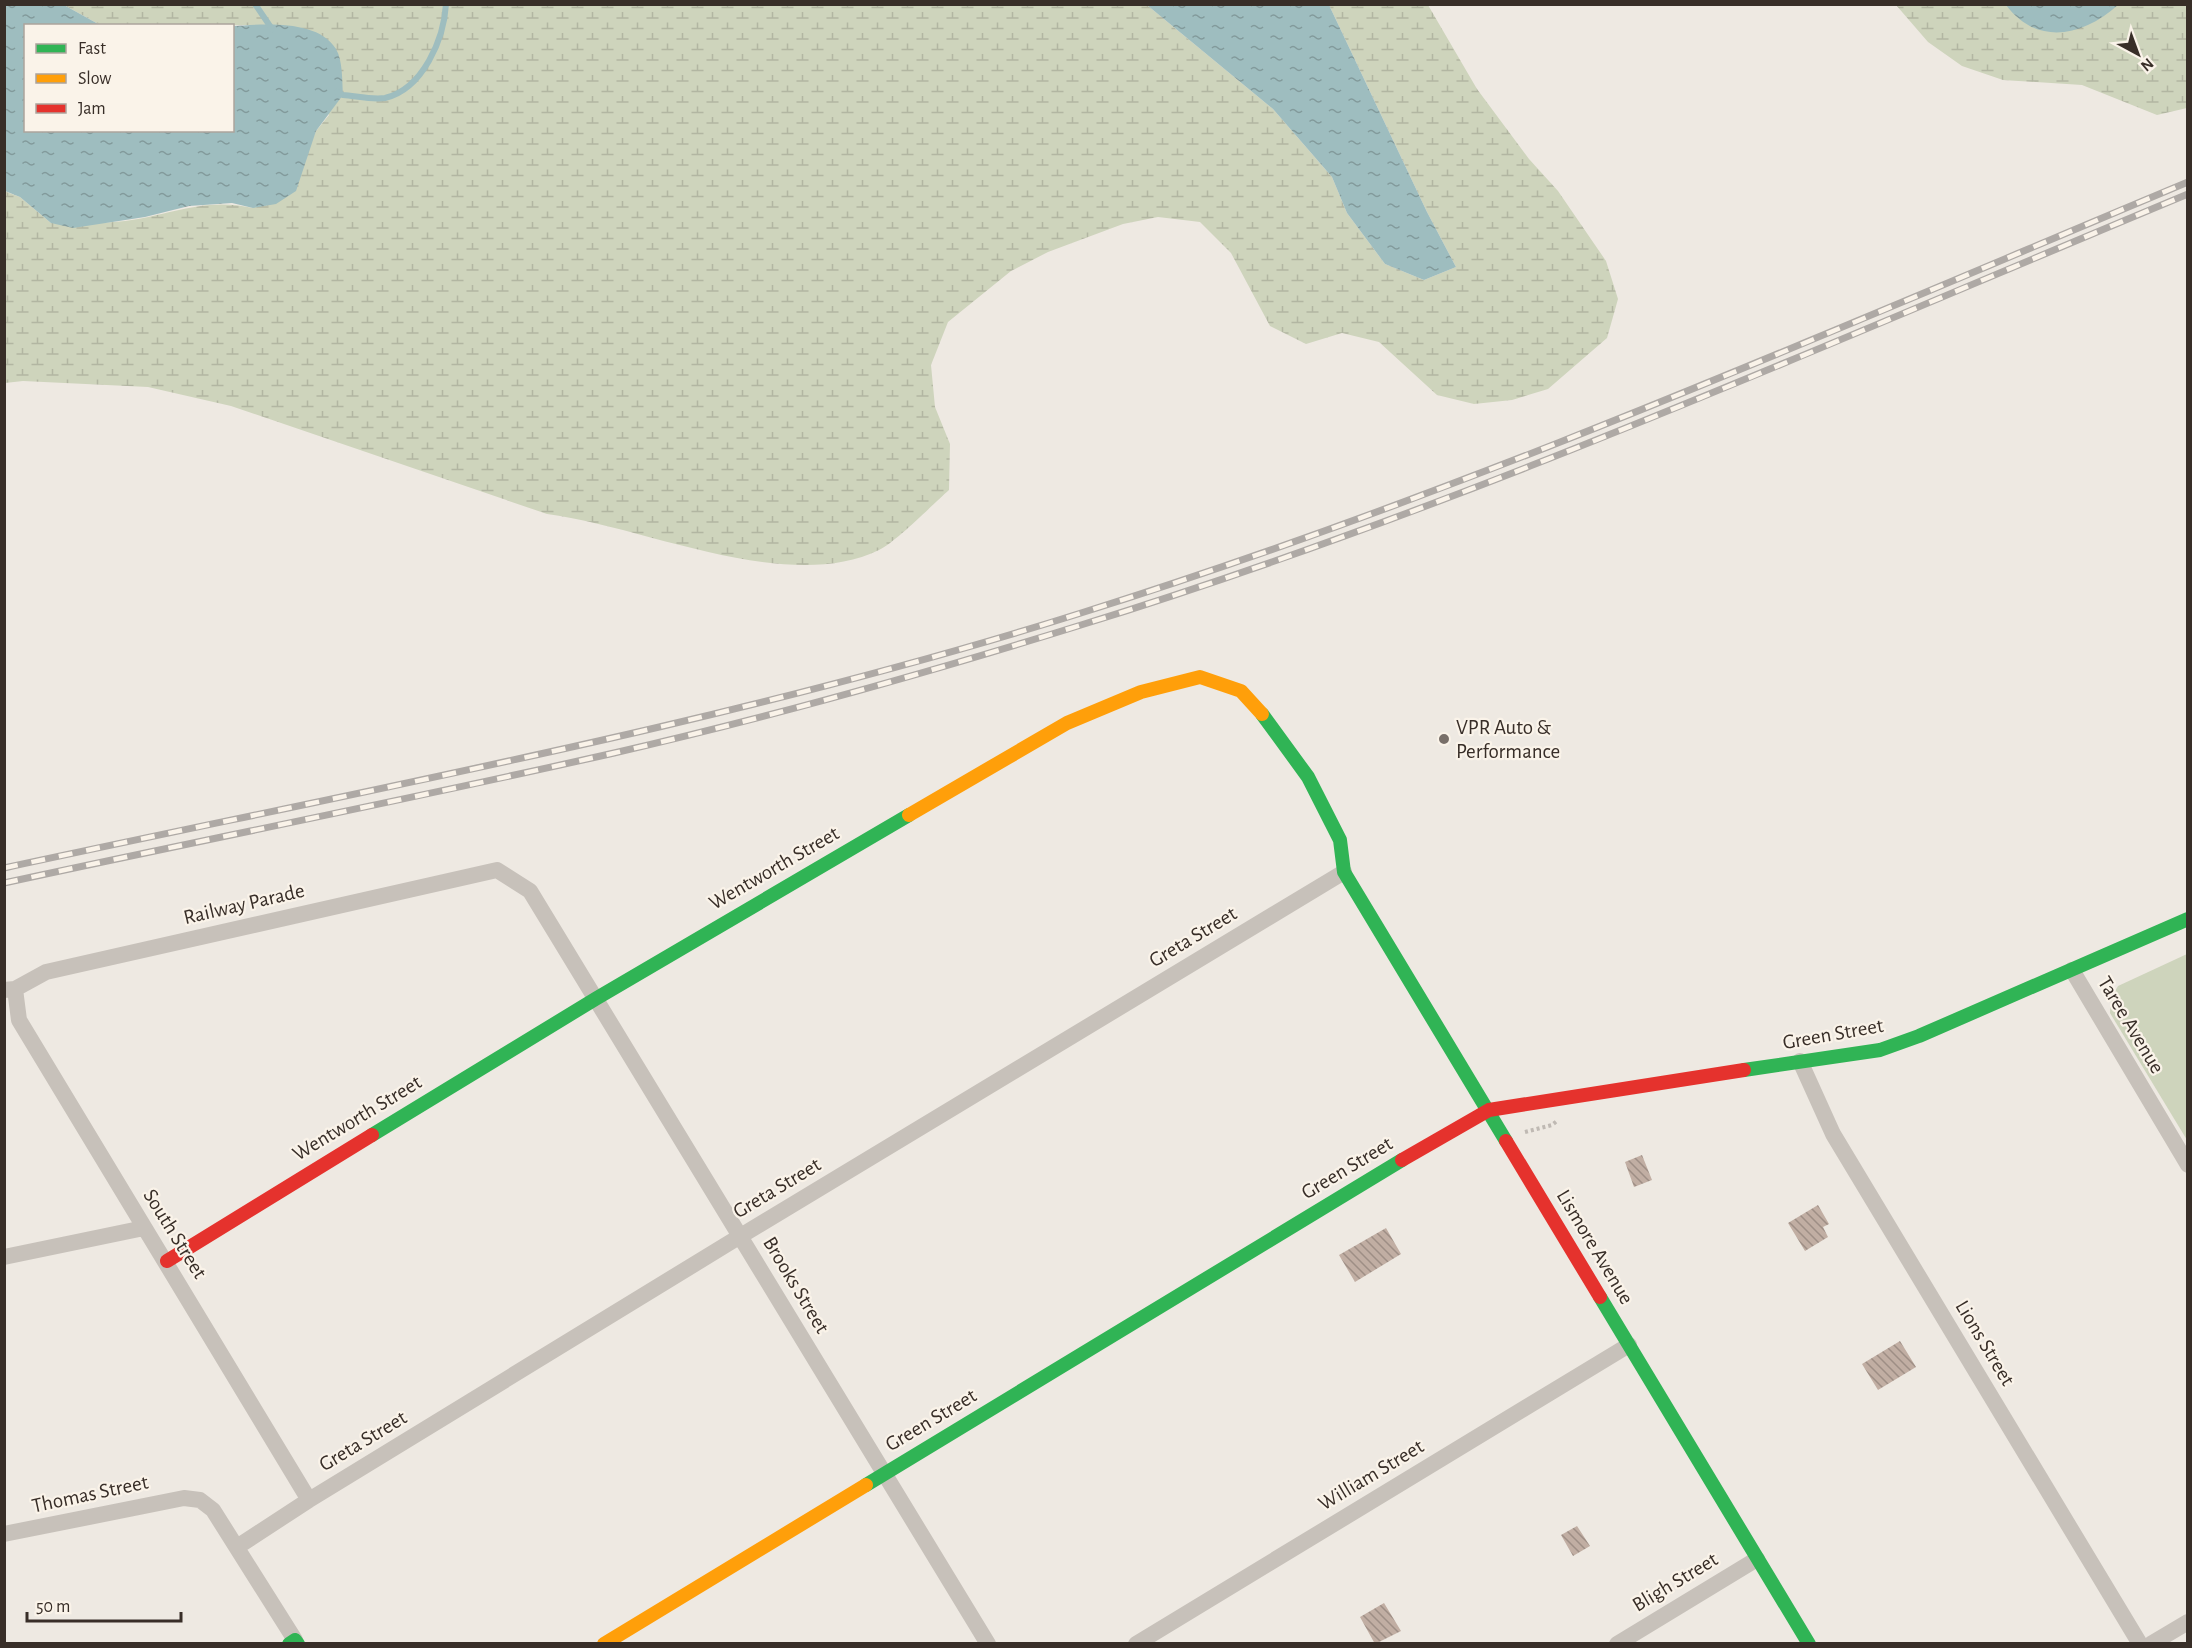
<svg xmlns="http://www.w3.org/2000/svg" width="2192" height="1648" viewBox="0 0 2192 1648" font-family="'Alegreya Sans',sans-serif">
<defs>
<pattern id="wetland-marsh" width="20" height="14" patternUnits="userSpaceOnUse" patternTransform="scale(1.5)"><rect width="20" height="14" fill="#ced4bc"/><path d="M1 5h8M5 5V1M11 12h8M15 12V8" fill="none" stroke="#b2b6a2"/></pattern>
<pattern id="water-ripples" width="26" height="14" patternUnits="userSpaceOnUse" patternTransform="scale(1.5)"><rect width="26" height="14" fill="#9ebdbf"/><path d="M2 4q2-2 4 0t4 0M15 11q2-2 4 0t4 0" fill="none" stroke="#829a9b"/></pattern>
<pattern id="building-back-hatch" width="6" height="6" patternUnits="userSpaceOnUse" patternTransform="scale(1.5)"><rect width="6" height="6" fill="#c1aea3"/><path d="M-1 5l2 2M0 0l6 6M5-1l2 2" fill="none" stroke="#9e8e85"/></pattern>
</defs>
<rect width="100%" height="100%" fill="#eee9e2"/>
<path fill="url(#wetland-marsh)" d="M64 5H1147L1273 109 1332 177 1347 213 1385 264 1424 280 1456 267 1427 212 1329 5H1428L1477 89 1529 159 1558 191 1606 261 1618 299 1607 338 1548 389 1512 400 1474 404 1437 395 1379 342 1342 333 1306 344 1270 326 1231 253 1200 222 1158 217 1123 224 1048 252 1011 271 948 322 931 365 935 407 950 444 949 490C932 505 896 542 879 550 787 595 643 526 547 514L231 406 148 387 23 381 5 383 4 191 20 197 51 223C75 223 101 224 125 221 172 215 203 197 253 208L308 150 316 131 329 115 267 25H100Z
M1896 5H2187V108L2157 115 2082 85 2003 80 1962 66 1928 42Z"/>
<path fill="#ced4bc" d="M2187 954V1140L2110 1013 2111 998 2118 986Z"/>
<path fill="url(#water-ripples)" d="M4 5H64L100 25 26 26V130H232L233 26C263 24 318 19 336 49 343 61 342 81 343 95L316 131 296 191 276 204 253 208 232 203 189 206 145 217 73 228 51 223 20 197 5 191Z
M1147 5H1329L1427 212 1456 267 1424 280 1385 264 1347 213 1332 177 1273 109Z
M2006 5H2118C2082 37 2037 46 2006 5Z"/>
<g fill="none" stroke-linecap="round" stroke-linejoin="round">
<path stroke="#9ebdbf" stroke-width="6" d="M255 4 272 29
M337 92 343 95C356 96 372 100 385 98 423 89 444 39 446 4"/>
</g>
<path fill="url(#building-back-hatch)" d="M1642 1155 1652 1180 1634 1187 1625 1162Z
M1818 1205 1829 1224 1823 1227 1828 1237 1805 1251 1788 1223Z
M1386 1228 1401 1254 1355 1282 1339 1255Z
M1900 1341 1916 1367 1878 1390 1862 1364Z
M1577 1526 1590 1546 1573 1556 1561 1535Z
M1384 1603 1401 1631 1375 1644 1360 1617Z"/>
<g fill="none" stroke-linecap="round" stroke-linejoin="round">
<path stroke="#bfb9b3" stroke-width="4" stroke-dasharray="3 3" stroke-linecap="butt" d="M1525 1132 1552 1125 1557 1121"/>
<path stroke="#c7c1ba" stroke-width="16" d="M2072 970 2188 1165
M15 989 19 1020 309 1500
M4 990 15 989 46 972 497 870 530 891 988 1644
M1800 1061 1833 1134 2140 1644
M4 1257 144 1228
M4 1534 184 1498 200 1500 213 1510 295 1640
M237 1547 309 1500 729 1243 1344 872
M1136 1644 1629 1345
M1617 1644 1757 1559
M2151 1644 2188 1622"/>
<path stroke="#30b455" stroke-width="14" d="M1262 714 1308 777 1340 840 1344 872 1506 1141
M1744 1070 1880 1050 1919 1036 2188 919
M372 1135 597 998 909 815
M1600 1297 1809 1644
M866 1485 1402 1160
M289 1644 295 1640 298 1644"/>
<path stroke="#ff9f0a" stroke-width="14" d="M909 815 1067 723 1141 692 1200 677 1241 691 1262 714
M604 1644 866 1485"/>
<path stroke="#e5322d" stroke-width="14" d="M1506 1141 1600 1297
M1402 1160 1489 1110 1744 1070
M167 1261 372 1135"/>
<defs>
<path id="rail" d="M4 868C365 790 729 724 1081 613 1459 495 1822 335 2188 182
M4 883C207 839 411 799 614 753 771 717 927 673 1081 625 1460 508 1822 346 2188 194"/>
</defs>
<use href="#rail" stroke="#aea9a5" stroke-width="7"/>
<use href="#rail" stroke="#faf3e9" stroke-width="4.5" stroke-dasharray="14" stroke-linecap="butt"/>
</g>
<circle fill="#786f69" stroke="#faf3e9" stroke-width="2" cx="1444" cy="739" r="6"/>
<g text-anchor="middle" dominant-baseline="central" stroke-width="4.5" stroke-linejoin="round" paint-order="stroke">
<g font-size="21" fill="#382e28" stroke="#faf3e9" text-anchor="start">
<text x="1456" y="727">VPR Auto &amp;<tspan x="1456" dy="24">Performance</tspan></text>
</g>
<g font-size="21" fill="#382e28" stroke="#faf3e9">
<text transform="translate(774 868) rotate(-30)">Wentworth Street</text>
<text transform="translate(244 904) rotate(-13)">Railway Parade</text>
<text transform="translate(1193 937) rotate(-31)">Greta Street</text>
<text transform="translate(2131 1025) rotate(59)">Taree Avenue</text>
<text transform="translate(1833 1034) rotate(-10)">Green Street</text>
<text transform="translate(357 1118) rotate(-31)">Wentworth Street</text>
<text transform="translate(1347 1168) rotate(-31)">Green Street</text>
<text transform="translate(777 1188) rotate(-31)">Greta Street</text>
<text transform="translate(175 1234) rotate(58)">South Street</text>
<text transform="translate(1595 1247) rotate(59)">Lismore Avenue</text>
<text transform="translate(796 1285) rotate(59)">Brooks Street</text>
<text transform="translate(1985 1343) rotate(59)">Lions Street</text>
<text transform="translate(931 1420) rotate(-31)">Green Street</text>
<text transform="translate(363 1441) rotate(-31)">Greta Street</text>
<text transform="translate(1371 1475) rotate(-31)">William Street</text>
<text transform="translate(90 1494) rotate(-12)">Thomas Street</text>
<text transform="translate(1675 1582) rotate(-31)">Bligh Street</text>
</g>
</g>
<rect width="2192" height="1648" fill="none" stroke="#382e28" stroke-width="12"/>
<rect x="24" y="24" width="210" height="108" fill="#faf3e9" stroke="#aca49c" stroke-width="1.5"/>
<rect x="36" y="44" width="30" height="9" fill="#30b455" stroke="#aca49c" stroke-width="1.5"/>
<text x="78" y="54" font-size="18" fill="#382e28">Fast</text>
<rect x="36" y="74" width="30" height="9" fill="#ff9f0a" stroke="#aca49c" stroke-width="1.5"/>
<text x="78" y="84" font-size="18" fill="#382e28">Slow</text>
<rect x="36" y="104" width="30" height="9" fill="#e5322d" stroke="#aca49c" stroke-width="1.5"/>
<text x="78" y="114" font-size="18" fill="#382e28">Jam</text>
<g transform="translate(2138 54) rotate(139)" stroke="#faf3e9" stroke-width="4.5" paint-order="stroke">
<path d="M0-4.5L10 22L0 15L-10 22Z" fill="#382e28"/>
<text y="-9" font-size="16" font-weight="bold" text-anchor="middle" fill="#382e28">N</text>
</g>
<path d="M27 1612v9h154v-9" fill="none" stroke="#382e28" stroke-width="3"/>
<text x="36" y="1612" font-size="18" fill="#382e28" stroke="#faf3e9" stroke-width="4.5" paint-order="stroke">50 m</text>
</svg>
